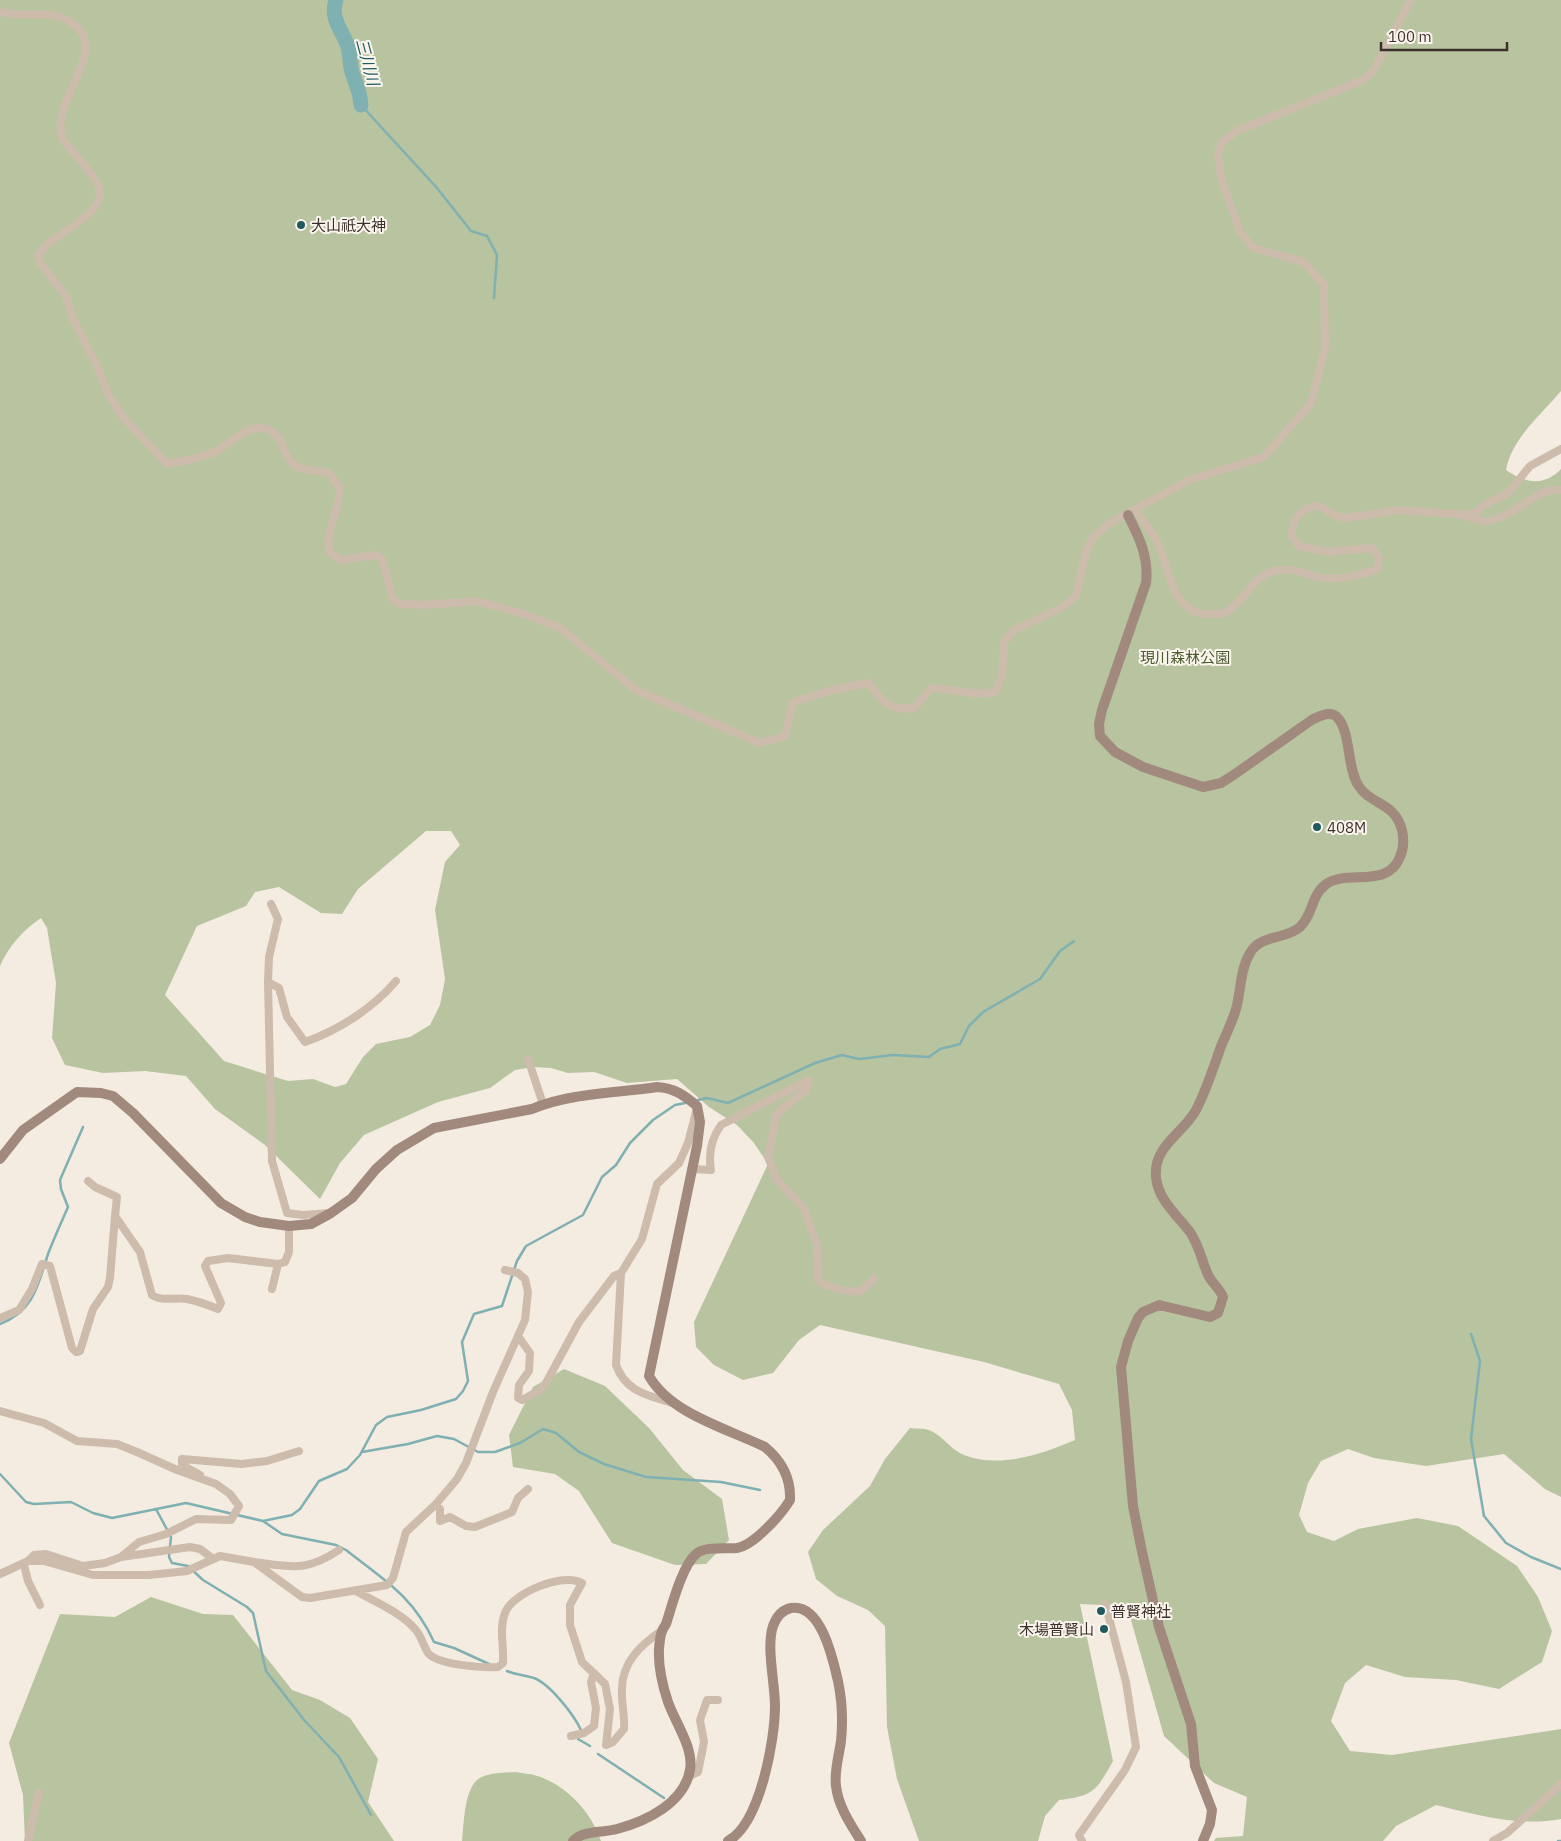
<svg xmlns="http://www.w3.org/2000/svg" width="1561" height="1841" viewBox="0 0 1561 1841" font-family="'IBM Plex Sans','Noto Sans JP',sans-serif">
<rect width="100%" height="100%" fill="#f4ebe1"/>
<path fill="#b8c4a0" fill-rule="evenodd" d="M0 0H1561V391C1541 415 1512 438 1506 470 1525 483 1544 487 1561 469V1497L1545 1489 1504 1454 1426 1466 1374 1458 1348 1449 1321 1461 1308 1483 1299 1515 1307 1532 1334 1541 1358 1529 1417 1518 1458 1526 1517 1566 1538 1597 1552 1631 1542 1662 1499 1689 1456 1680 1405 1677 1366 1665 1345 1683 1331 1721 1350 1751 1392 1755 1561 1729V1819C1519 1827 1477 1815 1436 1805L1396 1826 1383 1841H1214L1216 1838 1243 1836 1247 1797 1214 1783 1164 1736 1127 1606 1080 1604 1113 1761C1096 1791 1094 1796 1059 1800L1045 1816 1038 1841H919L897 1779 887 1727 885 1626 868 1610 837 1596 816 1579 808 1552 823 1530 870 1486 885 1459 910 1428C916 1429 924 1428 929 1430 942 1435 951 1450 964 1455 998 1469 1043 1454 1075 1440L1072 1410 1059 1384 984 1362 820 1325 799 1340 773 1373 743 1380 714 1365 696 1347 694 1322 768 1164 754 1143 737 1125 709 1107 677 1079 627 1083 594 1072 568 1073 551 1068 533 1067 515 1070 490 1088 438 1102 364 1135 340 1163 320 1199 265 1145 215 1109 186 1076 145 1071 103 1073 65 1065 52 1038 56 983 47 928 41 918C24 929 8 947 0 966ZM426 831H451L460 845 445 862 435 910 445 979 440 1005 430 1025 410 1037 376 1044 363 1057 346 1084 335 1087 313 1079 288 1081 224 1061 165 995 197 926 246 906 255 892 279 887 321 913 342 914 358 889Z
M564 1369 605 1386 649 1428 683 1470 722 1499 729 1540 706 1564 675 1565 612 1543 579 1491 555 1474 513 1467 509 1435 533 1387Z
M151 1597 203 1614 233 1615 292 1690 320 1700 350 1718 378 1759 368 1802 394 1841H25L23 1795 9 1743 60 1614 115 1617Z
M516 1772C525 1774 535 1774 543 1778 570 1789 592 1814 601 1841H462C464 1824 464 1792 477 1780 487 1772 504 1773 516 1772Z"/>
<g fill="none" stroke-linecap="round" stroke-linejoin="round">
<path stroke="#7fb0b2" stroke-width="2.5" d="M361 105 437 188 471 231 487 236 497 255 494 298
M698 1100 707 1098 728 1103 815 1063 842 1055 859 1059 893 1055 929 1057 940 1049 960 1044 969 1026 983 1012 1040 979 1060 951 1074 941
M0 1324C34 1311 38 1285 48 1254 54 1238 61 1223 68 1207L61 1189 60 1180 83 1127
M1471 1334 1480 1361 1471 1439 1484 1516 1506 1543 1531 1557 1561 1569
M362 1452 408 1444 437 1436 454 1439 478 1452H495L520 1443 543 1429 556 1433 579 1452 604 1464 646 1477 721 1482 760 1490
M0 1474 26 1502 34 1504 71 1502 93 1513 112 1518 186 1503 263 1521 292 1515 300 1509 319 1481 347 1469 360 1455 376 1425 387 1417 421 1410 456 1399 463 1391 468 1381 462 1342 474 1314 502 1306 517 1261 526 1246 583 1215 602 1177 616 1165 630 1143 653 1120 675 1105 685 1103
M156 1509 171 1537 169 1557 172 1563 188 1566 203 1580 247 1607 253 1613 266 1671 304 1720 339 1757 371 1815
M263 1521 282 1534 336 1545 346 1550C384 1580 413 1596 434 1642L454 1648 489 1664
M507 1671C516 1675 525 1675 534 1678 550 1684 574 1715 581 1730
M578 1739 590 1746
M598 1754 664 1798
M1558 1841H1561"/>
<path stroke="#7fb0b2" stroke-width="15" d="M336 0C330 18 341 29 347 44 351 54 349 65 353 75 357 88 360 90 361 105"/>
<path stroke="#cdbbac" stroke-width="8" d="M0 12C19 17 42 11 60 17 124 41 45 101 63 140 74 154 88 167 97 183 113 210 59 232 45 246 42 249 40 253 38 256L40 263 66 296 73 319 97 366 107 392 123 417 167 464C183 461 198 459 212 453 232 445 251 416 274 433 283 440 284 455 292 463 301 472 318 470 329 473L339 487C342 510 323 530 330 553L342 560 375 555 382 559 393 599 400 604 424 605 476 601 524 614 560 628 636 690 760 743 785 736 793 702 832 690 869 683C881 702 890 711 914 708L931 688C952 688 974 697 995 692L1002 676 1004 642 1014 630 1061 608 1076 596 1086 551 1093 537 1110 523 1189 480 1264 457 1311 403 1325 348 1324 285 1304 262 1253 248 1240 232 1221 178 1218 152 1223 141 1237 131 1365 79 1374 70 1411 0
M1136 510C1142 520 1151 530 1157 541 1169 567 1171 613 1207 614 1213 614 1221 615 1226 612 1245 602 1251 577 1274 571 1290 566 1303 574 1318 577 1337 582 1360 575 1378 569L1379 558 1372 548 1328 552 1299 546 1291 535C1294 517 1299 510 1317 505L1337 516 1345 518 1400 510 1465 515 1478 512 1481 507 1509 492 1530 466 1561 449
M1466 516C1472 517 1480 521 1485 521 1511 521 1536 486 1561 490
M271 904 278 919 269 957 268 982 272 1161 287 1213 303 1215 330 1213
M268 982 279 988 287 1017 305 1042C339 1030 373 1008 396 981
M528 1059 543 1104
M809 1080 806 1090 782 1109 776 1116 768 1157 777 1180 803 1207 817 1244 818 1281C827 1286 852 1295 862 1290 866 1288 871 1281 874 1278
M692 1169 711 1170C708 1153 711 1139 721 1125L809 1080
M88 1181 95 1187 117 1197 115 1216
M272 1289 278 1264
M0 1318 19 1310 32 1289 42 1264 50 1266 72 1348 76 1352 80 1351 93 1309 108 1287 110 1278 115 1216 140 1252 152 1295C162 1302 176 1297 187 1299 198 1301 208 1305 218 1309L221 1303 205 1266 208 1261 228 1258 278 1264 285 1262 289 1252V1226
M518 1336 530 1353 529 1371 519 1385 518 1398 522 1400 540 1390 546 1383 579 1322 614 1276 621 1273
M672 1403C647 1395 626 1392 616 1365L621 1273 642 1239 657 1184 679 1163 688 1143 697 1108
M0 1411 44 1423 77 1441 117 1444 137 1452 177 1470 216 1484 230 1494 239 1506 231 1520 196 1519 166 1534 139 1542 121 1557 105 1563 83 1566 46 1554 34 1555 28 1561
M200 1475 182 1465V1459L242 1464 267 1461 299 1451
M436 1504 440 1509V1521L450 1517 466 1526 475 1527 512 1512 518 1498 528 1489
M121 1557 190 1547 200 1549 212 1558
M254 1562C292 1567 306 1572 339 1550
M24 1565 28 1581 40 1605
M0 1574 28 1561H44L93 1575H149L187 1571 220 1556 254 1562 302 1597 310 1598 387 1585 393 1578 406 1532 436 1504 457 1479 466 1463 493 1392 525 1320 528 1292 525 1279 518 1273 505 1270
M356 1591C375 1602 400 1612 415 1629 421 1635 423 1645 428 1653 438 1665 482 1668 498 1667L503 1663C504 1647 499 1628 505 1613 512 1593 563 1572 582 1583L570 1605V1625L582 1662 605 1684 610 1709 606 1745 613 1742 624 1729C625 1715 621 1702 622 1689 622 1662 641 1645 661 1631
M571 1736 584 1733 594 1726 596 1708 591 1682 594 1673
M689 1776 698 1772 704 1742 700 1720 707 1700H718
M28 1841 39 1793
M1082 1841 1079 1835 1125 1770 1136 1747 1126 1682 1105 1603
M1493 1841 1507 1833 1561 1784"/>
<path stroke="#a18a7d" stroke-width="10" d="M1128 515C1139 537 1149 557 1146 583L1102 710 1099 724 1100 736 1115 752 1143 767 1203 787 1221 783 1235 774 1313 719C1321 716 1331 710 1338 718 1351 734 1347 767 1358 785 1370 805 1395 802 1402 830 1404 839 1404 848 1400 857 1387 890 1346 868 1325 885 1311 896 1313 915 1300 927 1285 940 1261 934 1250 953 1240 970 1241 991 1236 1009 1232 1023 1225 1036 1220 1049 1213 1069 1206 1091 1196 1110 1183 1134 1153 1146 1156 1177 1158 1200 1177 1215 1190 1232 1199 1245 1202 1261 1208 1275 1212 1283 1220 1289 1223 1297L1218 1313 1210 1317 1159 1305 1143 1312 1138 1318 1128 1341 1121 1367 1133 1506 1141 1547 1159 1627 1191 1724 1195 1766 1212 1810 1210 1824 1203 1841
M0 1159 23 1130 77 1092 101 1093 113 1096 133 1113 221 1203 245 1217 260 1222 289 1226 311 1224 331 1213 352 1198 376 1169 397 1150 434 1128 532 1109C569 1093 617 1093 657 1087 674 1088 684 1095 697 1106L700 1122 697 1146 649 1376C671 1414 726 1428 765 1447 782 1461 791 1478 790 1500 781 1515 754 1545 737 1548 725 1549 705 1546 696 1554 682 1566 672 1606 666 1624 660 1632 660 1639 659 1649 658 1668 662 1684 668 1702 675 1722 694 1748 690 1770 684 1803 647 1821 617 1829 603 1833 583 1830 573 1841
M728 1841C760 1824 775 1740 775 1706 775 1683 766 1647 773 1626 776 1618 781 1610 791 1608 821 1603 833 1659 838 1681 842 1700 843 1721 841 1741 839 1756 834 1771 836 1786 838 1806 851 1825 861 1841"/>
</g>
<g fill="#1f5a5e" stroke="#fbf5ee" stroke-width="2">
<circle cx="301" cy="225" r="5"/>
<circle cx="1317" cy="827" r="5"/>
<circle cx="1101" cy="1611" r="5"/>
<circle cx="1104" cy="1629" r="5"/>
</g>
<g text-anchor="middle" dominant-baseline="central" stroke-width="4" stroke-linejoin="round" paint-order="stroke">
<g font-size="15" fill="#3b302b" stroke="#fbf5ee" text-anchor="start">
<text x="311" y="225">大山祇大神</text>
<text x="1327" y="827">408M</text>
<text x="1111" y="1611">普賢神社</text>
<text x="1094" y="1629" text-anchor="end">木場普賢山</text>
</g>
<g font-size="15" fill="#4a5a2e" stroke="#fbf5ee">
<text x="1185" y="657">現川森林公園</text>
</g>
<g font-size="16" font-style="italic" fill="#1f5a5e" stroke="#fbf5ee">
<text transform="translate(368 62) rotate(75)">三川川</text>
</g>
</g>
<path d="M1381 42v8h126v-8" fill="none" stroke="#3b302b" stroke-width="2.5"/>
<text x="1388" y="42" font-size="15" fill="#3b302b" stroke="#fbf5ee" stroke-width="4" paint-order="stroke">100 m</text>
</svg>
